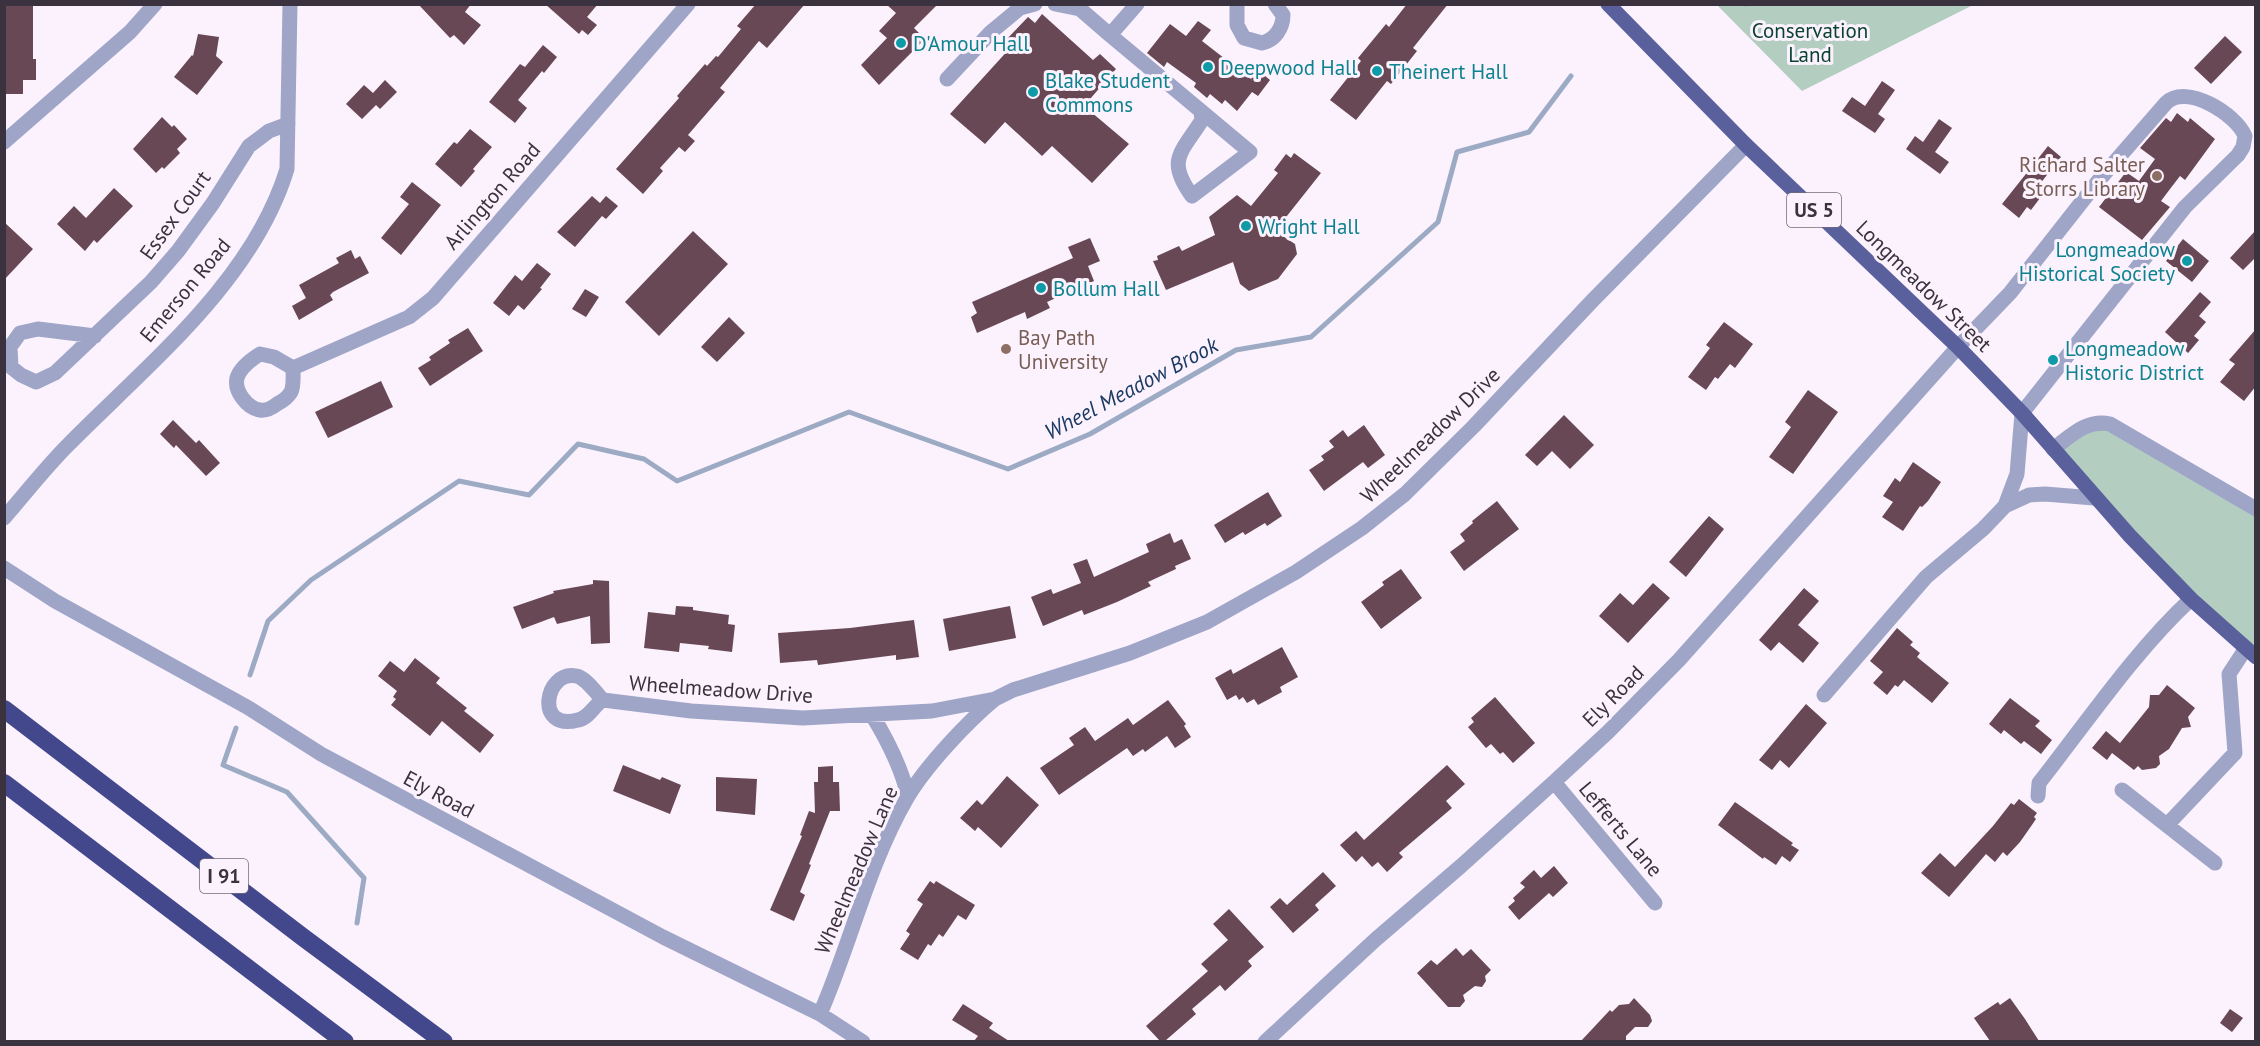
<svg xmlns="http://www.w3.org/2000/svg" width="2260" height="1046" viewBox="0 0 2260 1046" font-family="'PT Sans',sans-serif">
<rect width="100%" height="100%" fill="#fbf2fe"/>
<path fill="#b3cec0" d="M1717 5H1973L1802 91Z
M2099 422 2255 509V657L2053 449Z"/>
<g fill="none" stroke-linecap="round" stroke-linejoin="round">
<path stroke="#9caac4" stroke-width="5" d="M1746 4H1747
M250 675 268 621 311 580 459 481 529 495 578 444 644 459 677 481 849 412 1008 469 1090 434 1236 350 1311 337 1438 222 1457 152 1529 132 1571 76
M236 728 223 765 287 792 364 878 357 923"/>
</g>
<path fill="#694855" d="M4 4H33V59H36V80H23V94H4Z
M418 4H471L465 12 481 25 464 45 454 35 450 38Z
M545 4H598L587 17 597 25 588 35 582 30 579 34Z
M756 4H805L767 48 759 41 720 88 725 92 688 135 695 141 685 152 679 147 660 168 663 171 643 194 616 169 679 98 677 96 705 64 707 66 716 56 718 57 741 29 737 26Z
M886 4H938L914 28 925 39 879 85 861 65 887 38 879 31 896 13Z
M1407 4H1448L1413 48 1417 51 1391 84 1387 81 1356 120 1330 100 1361 61 1358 58 1386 24 1389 27Z
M1042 14 1093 60 1100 54 1116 69 1084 106 1129 144 1092 183 1052 146 1042 156 1005 122 985 144 950 114 1011 47 1004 42 1028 17 1035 23Z
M1198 21 1211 30 1202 41 1251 79 1258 70 1270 80 1258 96 1252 92 1237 111 1225 100 1222 104 1210 94 1207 98 1194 87 1196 83 1167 62 1164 67 1147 53 1170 24 1186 36Z
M198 34 219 37 216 56 223 62 197 95 174 77 192 55 193 56Z
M2225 36 2242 52 2211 84 2194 68Z
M543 45 557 57 544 73 542 71 518 100 527 108 515 123 489 102 520 64 525 67Z
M385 80 397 92 380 109 376 105 362 119 346 104 364 85 373 93Z
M1882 81 1895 90 1878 114 1885 119 1875 133 1842 111 1852 97 1865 106Z
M2177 113 2188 122 2190 118 2215 139 2185 180 2180 176 2170 189 2161 201 2170 207 2142 240 2099 207 2126 172 2139 181 2155 159 2140 148 2166 118 2171 122Z
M162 117 172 127 174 125 187 139 177 149 180 153 164 169 162 167 156 173 133 149Z
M1939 119 1952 128 1935 152 1949 162 1940 174 1906 149 1915 136 1923 142Z
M470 129 492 147 473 169 475 171 461 187 435 164 454 142 457 144Z
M2048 146 2061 157 2036 189 2043 194 2031 210 2027 207 2019 218 2002 204Z
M1294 153 1321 173 1275 231 1295 244 1297 254 1278 279 1249 291 1240 284 1233 262 1166 290 1153 261 1158 260 1157 256 1179 246 1182 251 1215 235 1209 217 1237 195 1251 206 1278 173 1274 170 1286 154 1291 158Z
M412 182 441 205 401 255 381 238 409 204 400 197Z
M114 188 133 206 97 243 94 240 85 251 57 224 74 206 86 218Z
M592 196 600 203 606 196 618 206 606 219 602 216 575 247 557 232Z
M4 222 33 249 4 280Z
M2256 230V257L2243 270 2230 258Z
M693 231 728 264 659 336 625 302Z
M1090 238 1100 261 1088 266 1094 281 1047 302 1050 308 1027 319 1025 312 977 333 971 317 977 313 972 302 1073 258 1068 247Z
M2183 239 2209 261 2192 282 2166 261Z
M351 250 355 259 360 256 369 273 333 292 330 295 333 300 299 320 292 306 306 298 299 285 339 263 336 258Z
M537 263 551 274 540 288 542 289 524 310 518 305 509 316 493 303 515 275 522 281Z
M585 289 599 297 586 317 572 309Z
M2200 292 2211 302 2199 316 2206 322 2194 336 2199 340 2188 353 2165 332Z
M729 317 745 333 717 362 701 347Z
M1724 322 1753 344 1735 368 1730 364 1718 379 1715 377 1706 390 1688 377 1710 348 1706 345Z
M468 328 483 351 430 386 418 368 431 360 429 357 450 343 448 340Z
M2256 329V386L2244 401 2220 382 2235 364 2229 360Z
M381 381 393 407 328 438 315 412Z
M1808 390 1838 412 1793 474 1769 457 1791 427 1785 422Z
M1564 415 1594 445 1570 469 1552 451 1537 466 1525 455Z
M173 420 196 443 199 440 220 463 206 476 176 445 174 448 160 434Z
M1364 425 1385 455 1368 468 1363 462 1324 491 1309 470 1324 460 1321 456 1334 447 1329 441 1343 430 1348 437Z
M1913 462 1941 482 1928 501 1922 507 1920 506 1903 531 1882 517 1893 502 1883 496 1895 478 1900 482Z
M1268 492 1282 516 1267 526 1265 523 1245 535 1243 532 1225 543 1214 525Z
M1497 501 1519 529 1464 571 1450 552 1465 541 1460 534 1473 523 1472 521Z
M1709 516 1724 529 1686 577 1669 562Z
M1170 533 1174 543 1182 539 1191 559 1175 566 1176 569 1148 582 1151 586 1117 602 1084 615 1082 610 1043 626 1031 597 1051 589 1053 594 1081 583 1073 564 1087 559 1094 577 1149 552 1146 544Z
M1401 569 1422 598 1381 629 1361 602 1384 585 1382 582Z
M593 580 609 581 610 643 591 644 590 616 557 624 554 617 522 629 513 607 554 593 553 591 593 584Z
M1653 583 1670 598 1628 643 1599 616 1620 593 1633 605Z
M1804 588 1819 601 1798 625 1819 643 1803 663 1779 642 1771 651 1759 640Z
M676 606 693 607V610L729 615 728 624 735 625 732 652 708 649 709 646 680 643 679 652 644 648 648 612 675 615Z
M1010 606 1016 638 949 651 943 619Z
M914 620 919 657 896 660V655L818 665 817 660 780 663 778 633 850 628Z
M1897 628 1913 642 1910 645 1920 653 1917 657 1949 683 1932 703 1904 680 1898 687 1895 685 1887 695 1873 683 1883 672 1870 661Z
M1282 647 1298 677 1280 687 1282 692 1258 705 1254 699 1247 703 1243 697 1239 700 1236 695 1227 700 1215 678 1231 669 1233 674Z
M415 658 440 678 436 683 467 708 464 711 494 735 480 753 442 721 430 736 391 705 396 699 393 697 397 691 378 676 390 661 404 672Z
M2167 685 2195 708 2188 717 2191 727 2182 728 2169 749 2159 756 2160 764 2156 768 2142 770 2138 766 2134 770 2112 753 2107 760 2092 748 2106 731 2120 743 2149 707 2150 695H2159Z
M1495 697 1535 743 1513 763 1503 752 1500 754 1491 744 1486 748 1468 727 1474 722 1471 718Z
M2010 698 2040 721 2035 726 2052 740 2041 754 2024 741 2021 744 2004 730 2001 734 1989 724Z
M1168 700 1186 724 1184 726 1191 737 1175 748 1167 736 1145 752 1143 749 1133 756 1127 748 1059 795 1040 768 1074 745 1069 738 1085 727 1095 741 1128 718 1133 725Z
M1806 704 1827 723 1789 768 1780 760 1772 770 1759 760Z
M623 765 660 780 662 777 681 785 670 814 613 791Z
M1447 765 1465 784 1446 801 1452 808 1399 853 1403 857 1387 872 1378 862 1372 867 1362 856 1356 862 1340 845 1356 831 1364 840Z
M833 766V782H839L840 811H830L809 864 811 865 800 892 805 895 794 921 770 910 802 836 800 835 809 811 815 813 814 782H818V767Z
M1007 776 1039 805 1001 848 978 827 975 831 960 818 977 800 982 805Z
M716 777 757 779 755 815 716 811Z
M2019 799 2037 813 2034 817 2036 819 2020 842 2007 856 2003 852 1995 862 1986 854 1949 897 1921 873 1940 853 1955 867 1993 826 2011 803 2014 805Z
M1735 802 1793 843 1791 845 1799 850 1790 862 1782 856 1776 865 1764 857 1763 859 1718 825Z
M1554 866 1568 883 1553 897 1549 893 1519 920 1508 907 1515 901 1513 898 1525 887 1520 883 1534 870 1541 878Z
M1323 872 1336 886 1315 905 1319 910 1293 933 1270 907 1280 898 1287 905Z
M930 881 934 884 936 881 975 905 966 920 958 915 943 937 939 934 931 946 928 944 918 960 900 949 910 934 906 931 923 904 917 900Z
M1229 909 1264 947 1248 961 1252 966 1225 991 1220 985 1192 1009 1196 1014 1165 1041H1160L1146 1026 1208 971 1201 964 1228 940 1213 924Z
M1456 948 1463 956 1471 949 1491 970 1485 976 1486 981 1482 987 1475 986 1463 995 1465 1001 1460 1007H1448L1417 973 1431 960 1437 965Z
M1634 998 1650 1015 1652 1021 1648 1027H1635L1626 1036V1041H1581L1610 1010 1612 1012 1619 1005 1629 1004Z
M2010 998 2025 1019 2039 1041H1990L1974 1018 1998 1002 2000 1005Z
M963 1004 993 1023 989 1028 1009 1041H974L978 1036 952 1020Z
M2230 1009 2243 1018 2232 1032 2220 1023Z"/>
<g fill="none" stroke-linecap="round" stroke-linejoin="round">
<path stroke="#9fa5c7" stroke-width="15" d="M1055 4 1080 9 1110 35
M1137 4 1110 35 1250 152 1192 196C1166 160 1181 153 1202 120L1201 113
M1237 4V25L1244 38 1262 43C1275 40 1283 28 1283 15L1275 4
M947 79 991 32 1020 8 1035 4
M4 142 130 32 155 4
M95 336 38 329 20 333 10 347 11 367 21 375 36 382 55 373 151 282 178 251 213 203 249 146 269 131 288 124
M260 354 274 357 293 368C293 375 294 386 291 392 288 397 283 401 277 404 272 408 267 411 260 410 247 408 234 391 237 378 240 368 252 359 260 354Z
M293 368 409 317 433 298 688 4
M2053 449C2071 436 2086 419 2110 424L2256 509
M4 518C25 494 45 468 68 445 147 365 253 281 287 169L290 4
M4 568 55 601 247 707 321 754 663 937 820 1014 863 1042
M1824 695 1926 577 1983 529 2005 506
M603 700C597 694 585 677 576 676 545 670 534 732 578 720 589 718 594 705 603 700L691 711 803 718 932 711 995 699 1013 690 1130 653 1207 622 1296 572 1362 528 1405 494 1474 426 1593 300 1746 145
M872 715C888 741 901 766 908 796
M1554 782 1655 903
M2122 790 2215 863
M2038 796 2039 783C2087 722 2135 651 2191 599
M2167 825 2235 753 2229 674 2246 648
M820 1014C851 943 868 865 907 798 925 767 967 722 995 699
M1265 1042 1375 940 1461 866 1554 782 1608 732 1679 660 1958 347 2010 293 2099 180 2166 103C2186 83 2236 114 2245 136L2243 147 2238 155 2185 207 2022 413 2017 474 2005 506 2029 495 2045 494 2094 498"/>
<path stroke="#5a609c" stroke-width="15" d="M1608 4 1746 145 1958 347 2022 413 2130 536 2191 599 2256 657"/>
<path stroke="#43478c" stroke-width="18" d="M4 709 304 938 444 1042
M4 783 345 1042"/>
</g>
<g fill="#0f9aa8" stroke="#fbf2fe" stroke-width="2">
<circle cx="901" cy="43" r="6"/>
<circle cx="1208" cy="67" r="6"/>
<circle cx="1377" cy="71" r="6"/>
<circle cx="1033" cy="92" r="6"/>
<circle cx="1246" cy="226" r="6"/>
<circle cx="2187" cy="261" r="6"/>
<circle cx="1041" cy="288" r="6"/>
<circle cx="2053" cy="360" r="6"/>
</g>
<g fill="#8d6e63" stroke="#fbf2fe" stroke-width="2">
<circle cx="2157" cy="176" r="6"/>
<circle cx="1006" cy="349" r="6"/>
</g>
<g text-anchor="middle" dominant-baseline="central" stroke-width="6" stroke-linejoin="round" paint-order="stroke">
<g fill="#fbf2fe" stroke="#746c78" stroke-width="1.5">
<rect x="1787" y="193" width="54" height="34" rx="4.5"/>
<rect x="200" y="859" width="48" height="34" rx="4.5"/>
</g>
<g font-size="20" font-weight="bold" fill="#3a323e">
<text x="1814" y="210">US 5</text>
<text x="224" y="876">I 91</text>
</g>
<g font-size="21" fill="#0c4330" stroke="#fbf2fe">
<text x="1810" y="30">Conservation<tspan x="1810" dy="24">Land</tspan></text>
</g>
<g font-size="21" fill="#0d838f" stroke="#fbf2fe" text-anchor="start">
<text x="913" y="43">D'Amour Hall</text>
<text x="1220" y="67">Deepwood Hall</text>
<text x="1389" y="71">Theinert Hall</text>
<text x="1045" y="80">Blake Student<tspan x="1045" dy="24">Commons</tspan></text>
<text x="1258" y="226">Wright Hall</text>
<text x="2175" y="249" text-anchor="end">Longmeadow<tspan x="2175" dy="24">Historical Society</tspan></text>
<text x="1053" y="288">Bollum Hall</text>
<text x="2065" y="348">Longmeadow<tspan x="2065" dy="24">Historic District</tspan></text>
</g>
<g font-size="21" fill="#785e54" stroke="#fbf2fe" text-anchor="end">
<text x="2145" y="164">Richard Salter<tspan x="2145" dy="24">Storrs Library</tspan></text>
<text x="1018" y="337" text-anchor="start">Bay Path<tspan x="1018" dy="24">University</tspan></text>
</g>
<g font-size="21" fill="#3a323e" stroke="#fbf2fe">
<text transform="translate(492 196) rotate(-49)">Arlington Road</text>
<text transform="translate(175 215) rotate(-54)">Essex Court</text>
<text transform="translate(1924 286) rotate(44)">Longmeadow Street</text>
<text transform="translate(185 290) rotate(-50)">Emerson Road</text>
<text transform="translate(1430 435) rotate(-44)">Wheelmeadow Drive</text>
<text transform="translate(721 689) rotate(4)">Wheelmeadow Drive</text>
<text transform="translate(1613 696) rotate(-45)">Ely Road</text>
<text transform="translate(439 794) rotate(28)">Ely Road</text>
<text transform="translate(1621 829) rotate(50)">Lefferts Lane</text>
<text transform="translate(856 870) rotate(-67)">Wheelmeadow Lane</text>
</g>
<g font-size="22" font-style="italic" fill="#1b3b64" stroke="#fbf2fe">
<text transform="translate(1131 388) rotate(-28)">Wheel Meadow Brook</text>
</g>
</g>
<rect width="2260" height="1046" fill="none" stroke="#3a323e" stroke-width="12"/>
</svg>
